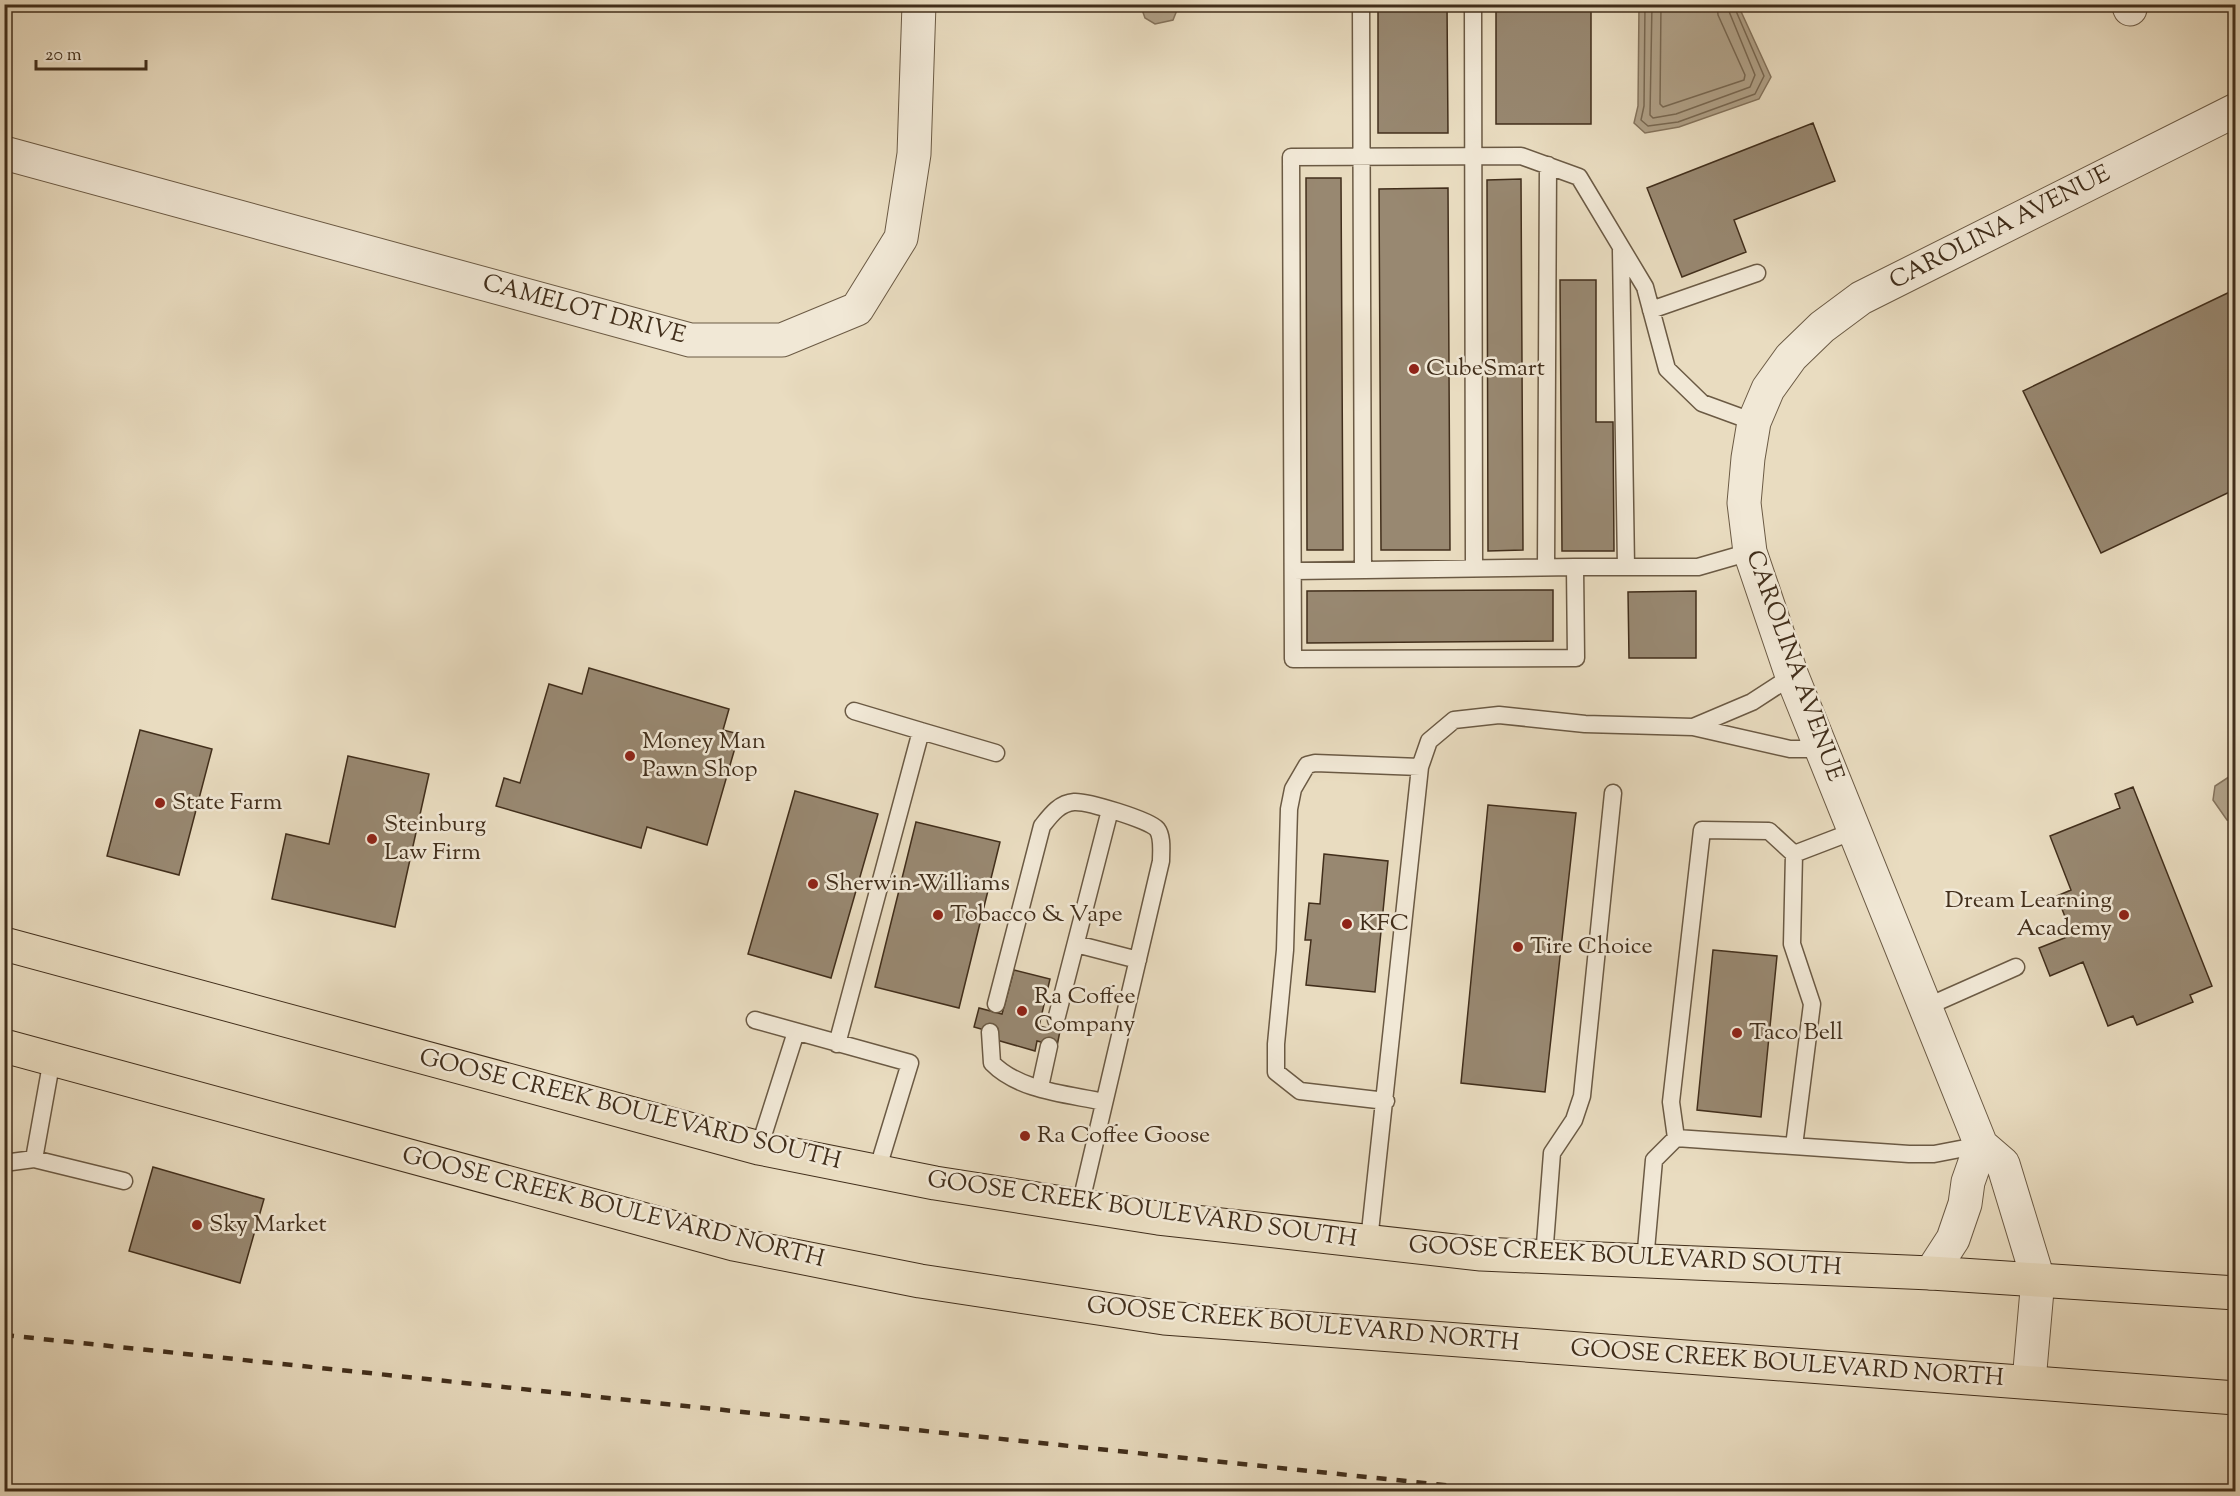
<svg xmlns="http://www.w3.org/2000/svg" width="2240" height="1496" viewBox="0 0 2240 1496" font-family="'Sorts Mill Goudy',serif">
<rect width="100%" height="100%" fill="#e9dcc0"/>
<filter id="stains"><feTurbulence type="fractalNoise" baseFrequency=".00333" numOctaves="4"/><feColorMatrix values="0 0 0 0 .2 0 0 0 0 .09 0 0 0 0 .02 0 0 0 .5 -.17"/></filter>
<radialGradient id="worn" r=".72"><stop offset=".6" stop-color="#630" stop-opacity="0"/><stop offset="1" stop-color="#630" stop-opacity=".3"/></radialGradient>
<path fill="#b0a188" stroke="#84735c" stroke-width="1.5" d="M1140 4 1179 5 1173 20 1155 24 1145 18Z
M1639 5H1738L1771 77 1759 99 1679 127 1645 133 1634 123 1638 106Z
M2235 773V821L2227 820 2213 800 2215 786Z"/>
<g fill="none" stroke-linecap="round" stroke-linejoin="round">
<path stroke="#786852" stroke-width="1.5" d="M1645 4 1644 106 1641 120 1648 126 1678 122 1755 94 1764 76 1733 4
M1652 4 1650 115 1653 118 1676 114 1750 87 1755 75 1726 4
M1661 4 1660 104 1663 107 1744 80 1745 75 1718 15 1717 4"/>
</g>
<path fill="#988871" stroke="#412e1b" stroke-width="1.5" d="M1378 4H1447L1448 133H1378Z
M1496 4H1591V124H1496Z
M1813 123 1835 181 1734 220 1746 252 1682 277 1647 188Z
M1306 178H1341L1343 550H1307Z
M1521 179 1523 550 1488 551 1487 180Z
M1448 188 1450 550H1381L1379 189Z
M1560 280H1596V422H1613L1614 551H1562Z
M2236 289V489L2101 553 2023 391Z
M1553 590V641L1307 643V591Z
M1696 591V658H1629L1628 592Z
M589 668 729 709 723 730 739 734 707 845 647 827 641 848 496 806 504 778 520 783 549 684 582 694Z
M140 730 212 749 179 875 107 856Z
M348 756 429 774 395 927 272 899 286 834 329 844Z
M2133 787 2212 986 2190 995 2193 1002 2137 1025 2133 1016 2108 1026 2083 962 2050 976 2039 948 2072 935 2057 896 2071 890 2050 836 2120 808 2115 794Z
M795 791 878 814 831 978 748 954Z
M1488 805 1576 813 1545 1092 1461 1083Z
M916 822 1000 842 959 1008 875 987Z
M1324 854 1388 861 1375 992 1306 985 1311 940H1305L1309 903 1320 904Z
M1713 950 1777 956 1761 1117 1697 1110Z
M1014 970 1050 979 1039 1026 1060 1031 1057 1046 1037 1041 1035 1051 993 1039 995 1033 974 1027 979 1008 1002 1014Z
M153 1167 264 1199 240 1283 129 1251Z"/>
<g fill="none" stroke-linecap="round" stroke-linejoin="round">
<defs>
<path id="lane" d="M1361 4 1363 570
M1473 4 1474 568
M1621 250 1626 567
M1651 310 1757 273
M1750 552 1698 567H1575L1576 658 1293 659 1291 157 1521 156 1579 177 1645 287 1667 369 1702 403 1754 422
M1546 567 1548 165
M1293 571 1575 567
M1792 676 1752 702 1693 727 1790 749H1823
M921 731 996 753
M1076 944 1138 960
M996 1004 1042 826C1050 816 1059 803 1074 802 1087 801 1149 820 1157 829 1163 837 1161 851 1161 861L1080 1206
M1926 1007 2016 967
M755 1020 910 1063 877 1171
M1056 1020 1110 810
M990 1032 992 1063C1019 1091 1068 1094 1104 1102
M837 1044 921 731 854 711
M1040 1087 1049 1046
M1386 1101 1300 1091 1276 1072V1044L1285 950 1289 809 1293 789 1307 765 1315 763 1420 767
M1676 1138 1671 1102 1702 830 1769 831 1794 854
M1676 1138 1909 1154H1934L1981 1145
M1794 1146 1812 1004 1792 944 1794 854 1854 831
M759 1148 796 1032
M34 1159 124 1181
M4 1163 34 1159 52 1059
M1369 1241 1420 767 1429 741 1454 720 1499 715 1585 724 1693 727
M1544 1257 1552 1153 1574 1120 1582 1096 1613 793
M1645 1261 1654 1160 1676 1138"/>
<path id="street" d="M2128 4 2130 9
M4 153 690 340H782L857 309 901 238 914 154 919 4
M1931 1273 1953 1239 1965 1204 1968 1182 1981 1145
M2029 1381 2038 1279 2003 1164 1981 1145 1792 676 1750 552 1744 503 1748 458 1754 422 1768 389 1791 357 1822 327 1861 298 2236 110"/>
<path id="highway" d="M4 944 759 1148 935 1183 1158 1218 1481 1254 1931 1273 2236 1293
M4 1046 734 1244 920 1281 1164 1318 2236 1398"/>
</defs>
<use href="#lane" stroke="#6b5a44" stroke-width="19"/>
<use href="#street" stroke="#6b5a44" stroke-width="35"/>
<use href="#highway" stroke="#412e1b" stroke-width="35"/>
<use href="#lane" stroke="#f1e8d6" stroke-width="16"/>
<use href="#street" stroke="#f1e8d6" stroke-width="33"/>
<use href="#highway" stroke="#e9dcc0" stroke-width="33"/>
<path stroke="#412e1b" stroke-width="4.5" stroke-dasharray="10 10" stroke-linecap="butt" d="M4 1335 1511 1492"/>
</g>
<g fill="#8f2418" stroke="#f1e8d6" stroke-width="2">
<circle cx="1414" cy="369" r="6"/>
<circle cx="630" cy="756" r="6"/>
<circle cx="160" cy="803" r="6"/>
<circle cx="372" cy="839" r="6"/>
<circle cx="813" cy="884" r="6"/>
<circle cx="938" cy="915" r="6"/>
<circle cx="2124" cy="915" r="6"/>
<circle cx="1347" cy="924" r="6"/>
<circle cx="1518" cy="947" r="6"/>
<circle cx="1022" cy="1011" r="6"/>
<circle cx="1737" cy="1033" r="6"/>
<circle cx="1025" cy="1136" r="6"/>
<circle cx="197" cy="1225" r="6"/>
</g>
<g text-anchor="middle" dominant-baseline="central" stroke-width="5" stroke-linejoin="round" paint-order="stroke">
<g font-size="24" fill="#412e1b" stroke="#f1e8d6">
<text transform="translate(2000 228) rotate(-27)">CAROLINA AVENUE</text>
<text transform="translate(584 310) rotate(15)">CAMELOT DRIVE</text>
<text transform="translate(1794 666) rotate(70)">CAROLINA AVENUE</text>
<text transform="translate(630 1110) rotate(14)">GOOSE CREEK BOULEVARD SOUTH</text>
<text transform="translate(613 1208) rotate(14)">GOOSE CREEK BOULEVARD NORTH</text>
<text transform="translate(1142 1210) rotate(8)">GOOSE CREEK BOULEVARD SOUTH</text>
<text transform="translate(1625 1257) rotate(3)">GOOSE CREEK BOULEVARD SOUTH</text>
<text transform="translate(1303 1325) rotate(5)">GOOSE CREEK BOULEVARD NORTH</text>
<text transform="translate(1787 1364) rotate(4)">GOOSE CREEK BOULEVARD NORTH</text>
</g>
<g font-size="24" fill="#412e1b" stroke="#f1e8d6" text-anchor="start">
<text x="1426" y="369">CubeSmart</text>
<text x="642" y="742">Money Man<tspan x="642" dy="28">Pawn Shop</tspan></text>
<text x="172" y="803">State Farm</text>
<text x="384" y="825">Steinburg<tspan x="384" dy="28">Law Firm</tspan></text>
<text x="825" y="884">Sherwin-Williams</text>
<text x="2112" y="901" text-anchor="end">Dream Learning<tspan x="2112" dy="28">Academy</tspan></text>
<text x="950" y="915">Tobacco &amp; Vape</text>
<text x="1359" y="924">KFC</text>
<text x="1530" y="947">Tire Choice</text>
<text x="1034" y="997">Ra Coffee<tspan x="1034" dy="28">Company</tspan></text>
<text x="1749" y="1033">Taco Bell</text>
<text x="1037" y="1136">Ra Coffee Goose</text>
<text x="209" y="1225">Sky Market</text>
</g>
</g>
<rect width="2240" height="1496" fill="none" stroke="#e9dcc0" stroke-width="24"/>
<rect x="6" y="6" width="2228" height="1484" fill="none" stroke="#412e1b" stroke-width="3"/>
<rect x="12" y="12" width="2216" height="1472" fill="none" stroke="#412e1b" stroke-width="1.5"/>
<path d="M36 60v9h110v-9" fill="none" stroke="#412e1b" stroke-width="3"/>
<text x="45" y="60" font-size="18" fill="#412e1b" stroke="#f1e8d6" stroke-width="4.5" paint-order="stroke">20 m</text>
<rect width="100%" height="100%" filter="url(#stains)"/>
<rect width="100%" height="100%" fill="url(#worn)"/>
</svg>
